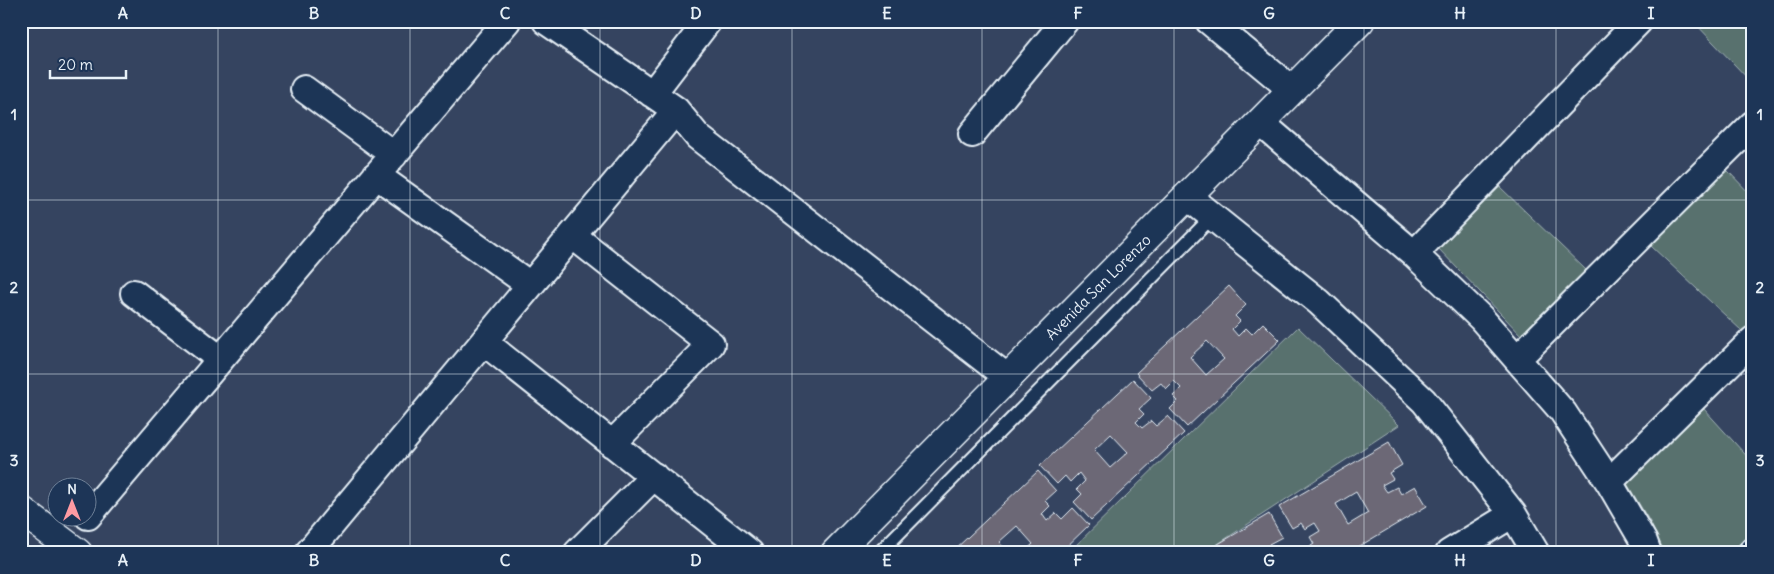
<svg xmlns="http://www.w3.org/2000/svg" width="1774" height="574" viewBox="0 0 1774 574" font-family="Delius,sans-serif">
<rect width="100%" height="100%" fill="#354460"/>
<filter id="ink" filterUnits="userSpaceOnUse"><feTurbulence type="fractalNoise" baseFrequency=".02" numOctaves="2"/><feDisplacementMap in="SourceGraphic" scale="10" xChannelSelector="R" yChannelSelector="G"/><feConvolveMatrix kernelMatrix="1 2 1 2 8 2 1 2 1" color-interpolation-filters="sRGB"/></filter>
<g filter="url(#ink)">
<path fill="#58716e" stroke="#a0b1b3" d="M1693 21H1753V84Z
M1727 170 1753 197V320L1742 331 1651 246Z
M1500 187 1586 270 1523 337 1437 247Z
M1298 327 1399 425 1204 553H1068Z
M1704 409 1753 463V530L1730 553H1665L1650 522 1626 482Z"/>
<path fill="#6c6876" stroke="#e8f1f8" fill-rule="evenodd" d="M1229 286 1246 305 1235 316 1240 321 1232 329 1238 336 1246 328 1252 334 1263 323 1280 340 1187 427 1170 409 1178 401 1173 396 1181 388 1174 381 1166 389 1161 383 1152 390 1136 373ZM1207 341 1224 359 1206 375 1190 357Z
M1133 379 1151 398 1139 409 1144 414 1136 422 1142 428 1151 421 1156 426 1168 416 1184 433 1091 520 1074 502 1082 494 1077 489 1085 481 1079 473 1070 482 1065 476 1057 484 1040 466ZM1111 434 1128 452 1110 468 1094 450Z
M1389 442 1402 465 1389 473 1393 479 1382 485 1387 492 1397 487 1401 494 1415 486 1427 506 1348 553H1306L1305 550 1314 544 1310 537 1320 531 1315 523 1305 529 1301 523 1292 528 1279 507ZM1356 492 1368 513 1348 525 1336 504Z
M1038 471 1056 491 1045 501 1050 506 1042 514 1047 521 1056 513 1062 519 1073 508 1089 525 1060 553H1023L1033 544 1017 526 999 542 1009 553H951Z
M1269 514 1282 537 1269 544 1273 550 1269 553H1203Z"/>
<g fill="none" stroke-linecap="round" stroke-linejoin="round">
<defs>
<path id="service" d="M879 553 1212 217"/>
<path id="minor" d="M546 21 676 110 698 137 1008 378
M1209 21 1292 90
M304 89 394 155
M652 94 708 21
M1260 122 1414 254 1481 318 1563 412 1609 482 1644 542 1648 553
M972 134 1065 21
M376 175 530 285
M1188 197 1319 302 1424 401 1513 514 1536 553
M572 235 711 344 612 444
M1414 254 1639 21
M134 293 220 359
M484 342 750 553
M1517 359 1753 124
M1609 482 1753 340
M88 516 507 21
M308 553 676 110
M577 553 654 476
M1449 553 1513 514
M1751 553 1753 551"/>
<path id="tertiary" d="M21 510 78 553
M835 553 1360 21"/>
</defs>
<use href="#service" stroke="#e8f1f8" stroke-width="16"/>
<use href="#minor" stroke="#e8f1f8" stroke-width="30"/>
<use href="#tertiary" stroke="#e8f1f8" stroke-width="31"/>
<use href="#service" stroke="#1d3557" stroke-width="12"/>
<use href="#minor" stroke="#1d3557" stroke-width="26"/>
<use href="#tertiary" stroke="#1d3557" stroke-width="28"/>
</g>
</g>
<path fill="none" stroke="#e8f1f8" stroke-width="1" stroke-opacity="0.55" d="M218 21V553M410 21V553M600 21V553M792 21V553M982 21V553M1174 21V553M1364 21V553M1556 21V553M21 200H1753M21 374H1753"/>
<g text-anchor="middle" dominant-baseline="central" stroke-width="4" stroke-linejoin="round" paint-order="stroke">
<g font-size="15" fill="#e8f1f8" stroke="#1d3557">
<text transform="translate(1098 287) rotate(-45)">Avenida San Lorenzo</text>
</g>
</g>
<rect width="1774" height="574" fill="none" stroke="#1d3557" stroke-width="55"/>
<g transform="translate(72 502)"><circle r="24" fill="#1d3557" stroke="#6e8097"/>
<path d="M0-4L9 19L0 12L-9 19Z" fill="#ff9aa2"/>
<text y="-8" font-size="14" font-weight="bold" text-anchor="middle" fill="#e8f1f8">N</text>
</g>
<path d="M50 70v8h76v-8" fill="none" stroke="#e8f1f8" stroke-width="2.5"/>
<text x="58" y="70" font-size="15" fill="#e8f1f8" stroke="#1d3557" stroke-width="4" paint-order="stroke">20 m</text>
<rect x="28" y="28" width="1718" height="518" fill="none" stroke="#e8f1f8" stroke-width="2"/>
<g font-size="16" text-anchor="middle" font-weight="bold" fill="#e8f1f8">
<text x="123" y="19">A</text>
<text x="314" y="19">B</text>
<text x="505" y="19">C</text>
<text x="696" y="19">D</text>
<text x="887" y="19">E</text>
<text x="1078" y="19">F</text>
<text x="1269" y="19">G</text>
<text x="1460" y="19">H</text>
<text x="1651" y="19">I</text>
<text x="14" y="120">1</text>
<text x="1760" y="120">1</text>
<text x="14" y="293">2</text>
<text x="1760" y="293">2</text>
<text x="14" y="466">3</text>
<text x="1760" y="466">3</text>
<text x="123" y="566">A</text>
<text x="314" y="566">B</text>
<text x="505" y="566">C</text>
<text x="696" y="566">D</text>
<text x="887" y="566">E</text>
<text x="1078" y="566">F</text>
<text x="1269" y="566">G</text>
<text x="1460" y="566">H</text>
<text x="1651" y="566">I</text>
</g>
</svg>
